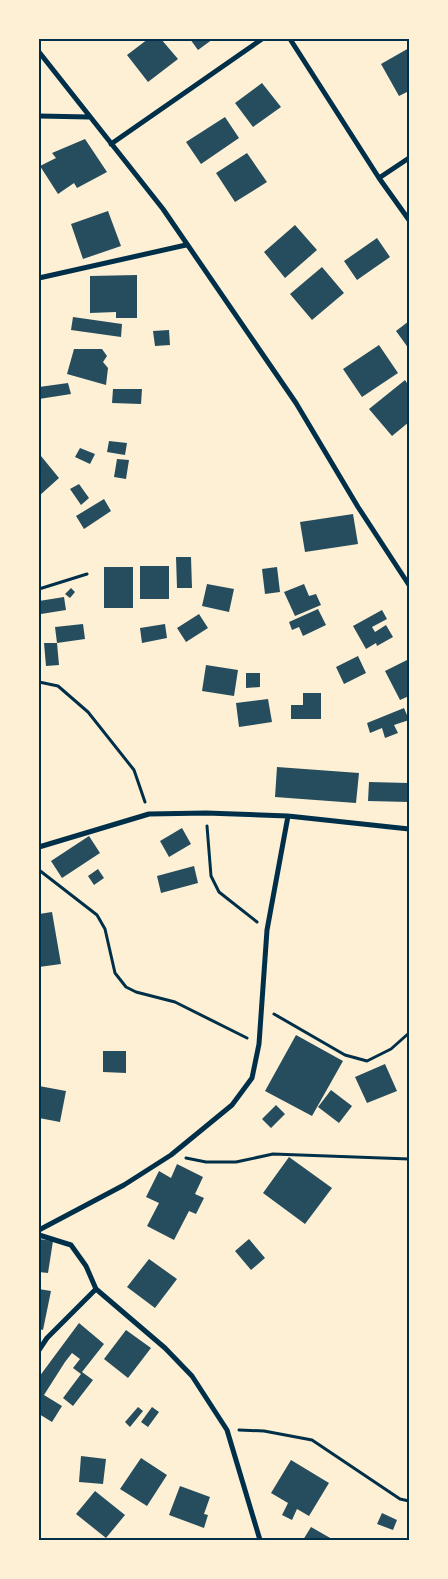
<svg xmlns="http://www.w3.org/2000/svg" width="448" height="1579" viewBox="0 0 448 1579" font-family="'IBM Plex Sans',sans-serif">
<rect width="100%" height="100%" fill="#fdf0d5"/>
<path fill="#264d5e" d="M148 39H161L178 59 148 82 127 55Z
M190 39H213L198 50Z
M409 48V91L399 96 381 64Z
M262 83 281 107 253 127 235 103Z
M225 117 239 138 201 164 186 142Z
M85 139 107 172 77 188 74 183 58 194 40 166 56 158 52 153Z
M247 153 267 182 235 202 216 173Z
M108 211 121 246 83 259 71 224Z
M295 225 317 250 285 278 264 252Z
M377 238 390 257 357 280 344 261Z
M322 267 344 293 312 320 290 294Z
M137 275V318H116V312L90 313V276Z
M73 317 122 324 121 337 71 330Z
M409 321V349L396 331Z
M169 330 170 345 155 346 153 331Z
M379 345 398 373 362 397 343 369Z
M74 349H102L107 356 103 362 108 368 106 385 67 374Z
M405 380 409 386V422L392 436 369 409Z
M68 383 71 394 39 399V387Z
M113 389H142L141 404 112 403Z
M109 441 127 443 125 455 107 452Z
M80 448 95 454 90 464 75 457Z
M41 456 59 478 39 496V457Z
M117 459 129 460 126 479 114 477Z
M79 484 89 498 81 505 70 489Z
M104 499 111 511 84 529 76 516Z
M353 514 358 544 305 552 300 522Z
M176 557H191L192 588H177Z
M140 566H169V599H140Z
M104 567H133V608H104Z
M277 567 280 592 265 594 262 569Z
M207 584 234 589 229 612 202 606Z
M304 584 309 596 316 594 321 605 295 616 284 592Z
M71 588 75 592 70 598 65 594Z
M64 597 66 610 41 614 39 601Z
M318 609 326 625 303 636 299 627 292 630 289 622Z
M382 610 387 619 372 627 375 632 386 625 393 637 377 646 376 643 366 649 353 626Z
M199 614 208 628 186 642 177 628Z
M83 624 85 639 57 643 59 665 46 666 44 643H57L55 627Z
M165 624 167 638 142 643 140 628Z
M358 656 366 673 344 684 336 667Z
M409 659V696L400 700 385 671Z
M206 665 238 670 234 696 202 691Z
M246 673H260V687L246 688Z
M303 693H321V719H291V705H303Z
M268 699 272 722 239 727 236 703Z
M404 708 409 720 394 725 398 733 385 738 382 728 370 733 367 723Z
M277 767 359 773 356 803 275 797Z
M369 782 409 783V802L368 801Z
M182 828 191 844 169 857 160 841Z
M89 836 100 853 62 878 51 861Z
M194 866 198 883 161 893 157 876Z
M98 869 104 878 94 885 88 876Z
M52 912 61 964 39 967V914Z
M296 1035 343 1061 312 1116 265 1091Z
M103 1051H126V1073L103 1072Z
M385 1064 397 1091 367 1103 355 1077Z
M39 1086 66 1091 60 1122 39 1118Z
M331 1090 352 1106 339 1123 318 1107Z
M276 1105 285 1114 271 1128 262 1119Z
M289 1157 332 1188 305 1224 263 1193Z
M177 1164 203 1177 195 1194 204 1198 196 1214 189 1211 174 1240 147 1226 159 1203 146 1197 159 1171 171 1178Z
M39 1239 53 1241 48 1273 39 1272Z
M249 1239 265 1258 251 1270 235 1251Z
M149 1259 177 1279 155 1308 127 1287Z
M39 1289 51 1291 43 1330 39 1329Z
M79 1323 104 1344 82 1372 93 1380 73 1406 63 1398 81 1374 73 1368 80 1359 72 1353 65 1362 44 1395 62 1406 52 1422 39 1414V1377Z
M126 1330 151 1348 128 1378 104 1359Z
M138 1407 143 1411 130 1427 125 1422Z
M152 1407 159 1412 148 1427 141 1422Z
M81 1456 106 1459 103 1484 79 1482Z
M141 1458 167 1475 147 1506 120 1489Z
M291 1460 329 1483 309 1516 297 1509 292 1520 282 1515 288 1503 271 1493Z
M180 1486 210 1497 204 1514 208 1515 204 1528 169 1515Z
M95 1491 125 1515 106 1538 76 1514Z
M382 1513 397 1520 393 1530 377 1524Z
M311 1527 332 1539 331 1540H303Z"/>
<g fill="none" stroke-linecap="round" stroke-linejoin="round">
<path stroke="#003049" stroke-width="3" d="M39 589 87 574
M39 682 58 686 88 712 134 770 145 802
M207 826 211 876 219 892 257 922
M39 870 97 915 105 929 115 973 126 987 136 992 175 1002 247 1038
M274 1014 345 1055 367 1061 391 1049 409 1033
M186 1158 206 1162H236L273 1154 409 1159
M239 1430 264 1431 312 1440 400 1499 409 1501"/>
<path stroke="#003049" stroke-width="5" d="M290 39 379 178 409 220
M39 52 163 209 296 403 358 507 409 585
M39 116 89 117
M111 144 262 39
M379 178 409 158
M39 278 186 245
M39 847 149 814 206 813 288 816 409 829
M39 1230 124 1185 171 1155 232 1105 252 1078 259 1044 267 930 288 816
M39 1235 71 1245 86 1266 96 1289 165 1348 192 1376 227 1430 260 1540
M39 1350 47 1338 96 1289"/>
</g>
<rect width="448" height="1579" fill="none" stroke="#fdf0d5" stroke-width="80"/>
<rect x="40" y="40" width="368" height="1499" fill="none" stroke="#003049" stroke-width="2"/>
</svg>
